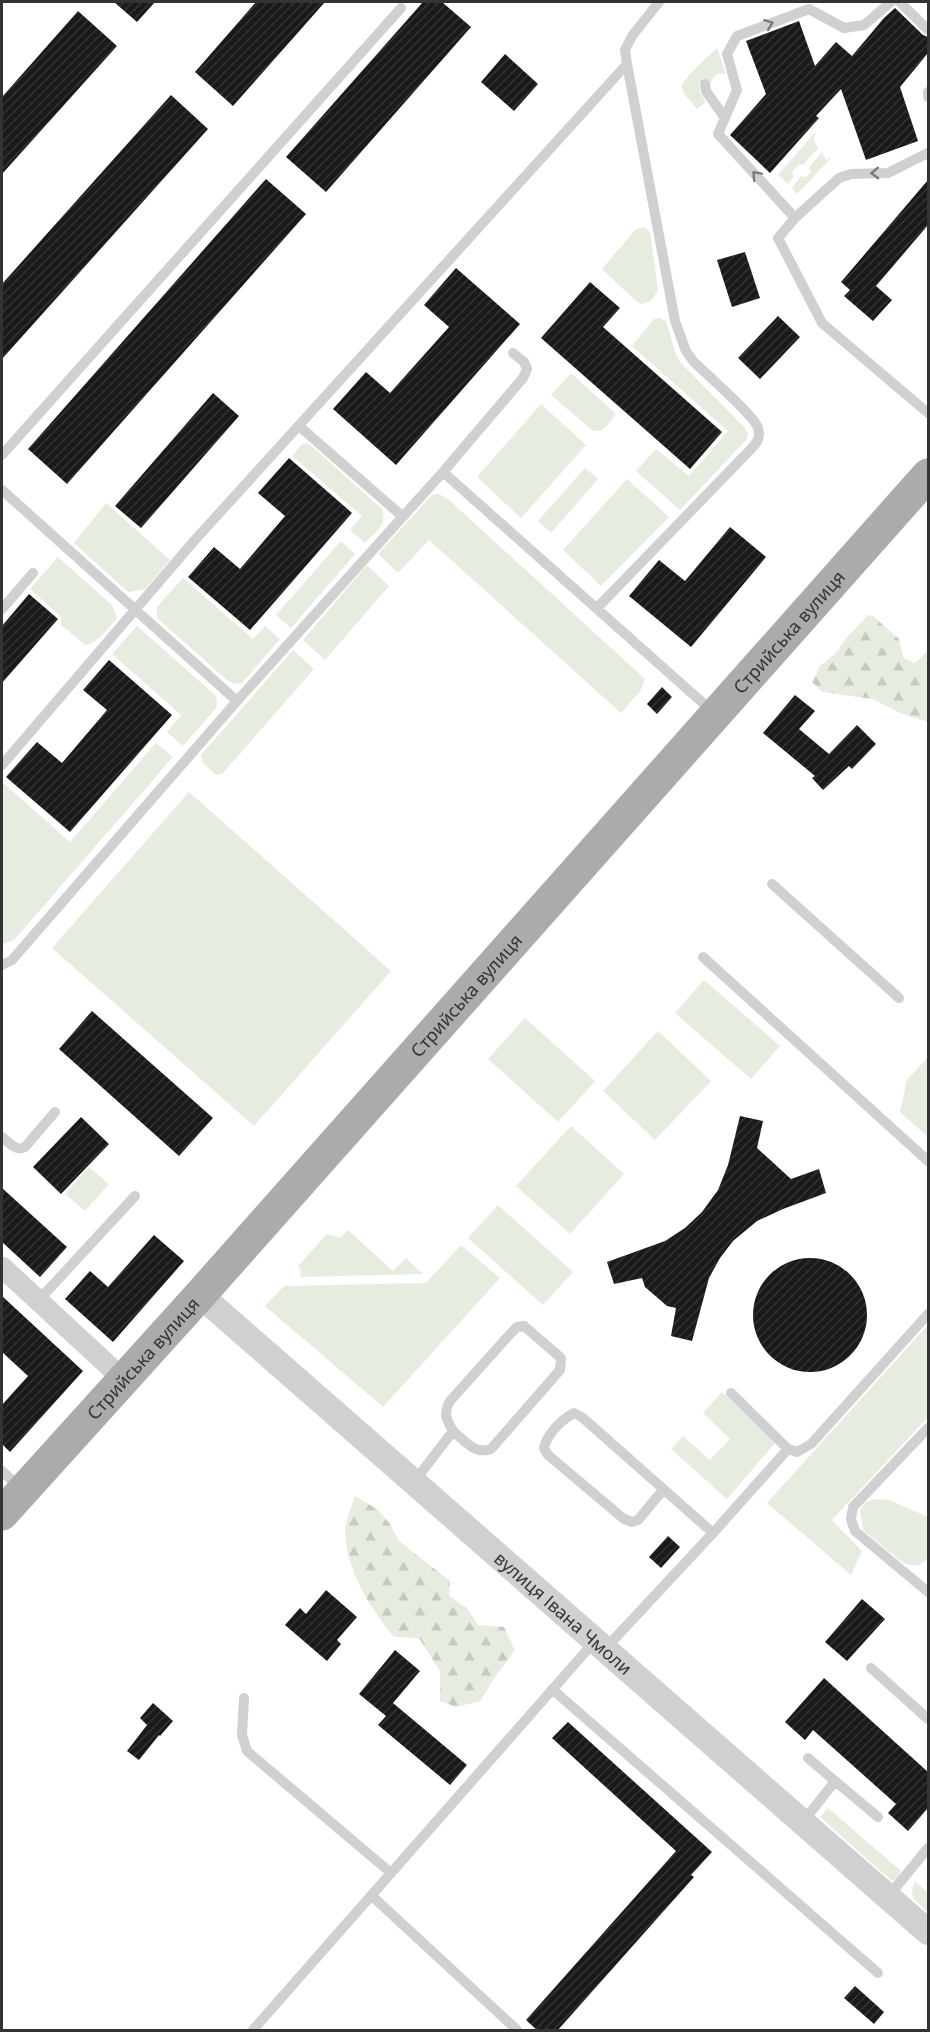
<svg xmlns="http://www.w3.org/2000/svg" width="930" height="2032" viewBox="0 0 930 2032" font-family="'Noto Sans',sans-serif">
<defs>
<pattern id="forest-firs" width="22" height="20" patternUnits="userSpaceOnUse" patternTransform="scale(1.5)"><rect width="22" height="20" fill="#e6ecdf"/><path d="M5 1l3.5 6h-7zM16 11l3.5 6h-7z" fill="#c6cbc0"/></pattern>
<pattern id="building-hatch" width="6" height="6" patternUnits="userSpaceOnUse" patternTransform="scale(1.5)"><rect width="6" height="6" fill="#1a1a1a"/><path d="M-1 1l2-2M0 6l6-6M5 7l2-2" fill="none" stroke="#333"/></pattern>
</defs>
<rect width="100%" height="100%" fill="#fff"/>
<path fill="#e6ecdf" d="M717 48 726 74C718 72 712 76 711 84L699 83 700 93 706 102 697 109C693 103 684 96 682 89 680 80 710 55 717 48Z
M815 132 814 141 818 148 803 165 799 164 792 172 794 176 788 184 778 175Z
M822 152 826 160 831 158 797 194 792 188 801 176 806 177 811 172 809 167Z
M644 227 650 232 658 290 651 301 642 304 636 301 602 269 636 229Z
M660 318 666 321 676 355 680 362 745 428 748 434 746 440 680 510 636 471 656 449 689 476 728 431 632 346 654 319Z
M571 373 616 414C609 422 604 435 592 430L551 395Z
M541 404 586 445 521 518 477 477Z
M308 443 382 509C388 525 375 532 365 543L350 530 362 516 292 456 302 444Z
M585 468 598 479 551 533 538 521Z
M627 479 669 517 601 586 563 550Z
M439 494 448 499 645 679 641 690 621 713 429 540 398 573 378 554 432 495Z
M106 503 170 560 145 589 128 592 74 543Z
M341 541 355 554 291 628 276 615Z
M58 557 112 605 117 618C108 628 99 643 85 645L61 625V617L30 589Z
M367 565 389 586 325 660 303 640Z
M183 578 253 639 265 626 280 639 242 683 235 684 228 681 157 618V607Z
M137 626 216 696 217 702 216 708 183 746 167 732 181 715 112 654Z
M293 650 314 669 223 773 216 775 202 762 201 755Z
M156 743 173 757 14 940 2 944V782L70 842Z
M189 792 391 971 254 1126 52 948Z
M704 980 780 1046 751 1079 675 1013Z
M525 1018 595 1081 558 1122 488 1059Z
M658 1031 711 1081 655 1140 603 1091Z
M928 1057V1137L900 1112 907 1080Z
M571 1126 624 1174 570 1234 516 1186Z
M89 1167 109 1184 85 1211 65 1194Z
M498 1205 573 1272 543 1305 468 1238Z
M348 1230 393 1271 406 1258 423 1274 300 1277 301 1271 298 1266 327 1234 341 1238Z
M461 1245 500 1278 383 1407 265 1306 284 1286 426 1283Z
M928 1325V1417L832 1520 862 1551 851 1575 767 1503Z
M722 1392 775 1443 727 1499 671 1449 683 1436 710 1460 730 1439 703 1413Z
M875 1499 889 1500 928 1517V1558C921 1567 912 1567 902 1562L863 1530 860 1510 865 1503Z
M828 1808 901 1871 896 1881 891 1880 820 1817Z
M915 1881 928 1893V1913L913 1898 912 1890Z"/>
<path fill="url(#forest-firs)" d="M868 615 873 616 899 639 904 658 915 663 928 651V722L900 713 873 699 822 692 812 682 820 666 836 653 847 637Z
M355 1496 377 1509 390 1524 399 1541 450 1581 449 1596 467 1608 478 1625 504 1627 515 1650 495 1677 480 1701 456 1707 440 1701V1671L419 1638 394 1637C369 1606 347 1572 345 1532 345 1521 352 1506 355 1496Z"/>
<path fill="url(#building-hatch)" d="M114 2H155L137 22Z
M256 2H325L233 106 195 72Z
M423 2H442L471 27 326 192 286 157Z
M895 8 923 35 928 37V53L900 87 918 141 866 160 841 89 816 116 819 118 770 173 730 135 766 94 746 41 799 21 815 66 836 42 852 56 884 18Z
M78 11 117 46 2 174V97Z
M505 54 538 84 514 111 481 82Z
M171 95 208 129 2 359V284Z
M266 179 306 214 67 484 28 449Z
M928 180V225L876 286 892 300 873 321 844 296 850 290 841 282Z
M745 252 760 298 732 307 717 260Z
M456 268 520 324 396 465 333 409 366 372 390 393 449 327 424 305Z
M590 282 620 308 603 327 722 432 690 469 541 338Z
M778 316 800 337 760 379 738 358Z
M213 393 239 416 141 528 115 506Z
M289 458 352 513 250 630 188 577 214 547 240 569 285 516 258 493Z
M730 527 766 557 691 647 629 596 659 560 685 581Z
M29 594 58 619 2 683V626Z
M109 660 172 715 70 832 6 777 37 742 62 763 107 710 83 690Z
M662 687 672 697 657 714 647 704Z
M795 695 815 711 799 729 829 754 857 725 876 744 852 769 849 766 823 790 812 778 815 776 763 733Z
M92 1011 213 1118 179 1156 59 1049Z
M740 1116 763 1121 757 1148 791 1179 819 1169 826 1193 783 1209 757 1221 733 1241 720 1258 709 1278 692 1341 671 1336 676 1308 667 1306 645 1287 642 1278 614 1284 607 1262 665 1241 685 1228 702 1212 718 1190 728 1165Z
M81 1117 109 1144 61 1194 33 1167Z
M2 1188 67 1247 40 1277 2 1242Z
M154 1235 184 1261 113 1342 65 1299 90 1271 108 1287Z
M753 1315a57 57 0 1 1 114 0a57 57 0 1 1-114 0Z
M2 1296 83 1371 10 1452 2 1444V1405L28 1376 2 1352Z
M668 1536 680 1547 661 1568 649 1557Z
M326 1590 357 1617 337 1640 341 1644 327 1661 285 1625 300 1608 306 1614Z
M862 1599 885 1619 847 1661 825 1642Z
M395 1650 420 1671 393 1703 467 1765 450 1785 378 1725 386 1716 359 1694Z
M824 1678 928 1772V1808L908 1831 888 1813 896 1804 813 1730 805 1740 785 1722Z
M153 1703 173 1721 160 1736 159 1735 139 1760 127 1751 147 1725 140 1718Z
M568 1722 712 1852 691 1875 694 1877 557 2031H538L526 2020 676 1851 552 1738Z
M855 1986 884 2012 874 2024 844 1998Z"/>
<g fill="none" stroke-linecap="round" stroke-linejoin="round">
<path stroke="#d0d0d0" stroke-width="10" d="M900 2 928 30
M627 64 625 50 632 36 659 2
M705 84 706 91 725 118
M928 92V97
M928 153 888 173 851 174 839 178 795 218 778 238 822 323 928 413
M795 218 718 134 737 90 727 54 737 36 809 9 844 28 864 25 891 2
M299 426 402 516
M2 455 401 8
M443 472 713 712
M2 490 237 701
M2 609 33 573
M2 765 194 541 627 64 675 321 686 351 693 361C705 373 754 415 758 428 761 437 757 443 751 449L597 608
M772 884 899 998
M703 957 928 1161
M2 965 12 960 237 701 443 472 523 378 527 369 524 362 513 353
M2 1137C9 1142 16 1152 25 1147L55 1112
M38 1301 135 1196
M731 1393 788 1449 797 1452 811 1444 928 1314
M928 1428 853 1507 851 1519 855 1531 928 1592
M2 1471 20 1488
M414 1482 453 1431C446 1419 443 1414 450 1401L511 1333 517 1327 524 1326 561 1358 560 1370 491 1449C475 1455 465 1441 453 1431
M663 1490 638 1520 632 1522 624 1519 548 1455 544 1448C547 1434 561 1420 574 1413L583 1418 713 1533
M605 1649 713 1533 788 1449
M871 1668 928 1719
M552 1689 878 1973
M244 1698 242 1735 247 1751 391 1873
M808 1758 835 1781
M803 1822 835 1781 878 1817
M372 1896 517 2030
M888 1897 928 1848
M253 2030 595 1641"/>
<path stroke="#d0d0d0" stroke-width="21" d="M2 1267 123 1379"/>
<path stroke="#d0d0d0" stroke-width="26" id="s1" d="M200 1295 928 1932"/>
<path stroke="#ababab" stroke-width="33" id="s2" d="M2 1514 200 1295 928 475"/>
</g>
<defs><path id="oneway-chevron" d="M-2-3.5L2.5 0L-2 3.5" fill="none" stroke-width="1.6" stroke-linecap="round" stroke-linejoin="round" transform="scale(1.5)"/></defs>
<g stroke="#7a7a7a">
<use href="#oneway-chevron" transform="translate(769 24) rotate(-21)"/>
<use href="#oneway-chevron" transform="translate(875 173) rotate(179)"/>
<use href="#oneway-chevron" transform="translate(756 175) rotate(-133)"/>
</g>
<g text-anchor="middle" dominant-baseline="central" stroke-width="6" stroke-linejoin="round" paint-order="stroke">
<g font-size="18" fill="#333" stroke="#fff">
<text stroke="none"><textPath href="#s2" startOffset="1182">Стрийська вулиця</textPath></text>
<text stroke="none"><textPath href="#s2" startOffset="696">Стрийська вулиця</textPath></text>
<text stroke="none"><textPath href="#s2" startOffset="210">Стрийська вулиця</textPath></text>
<text stroke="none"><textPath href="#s1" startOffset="483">вулиця Івана Чмоли</textPath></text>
</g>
</g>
<rect width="930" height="2032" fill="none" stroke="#333333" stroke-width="6"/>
</svg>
